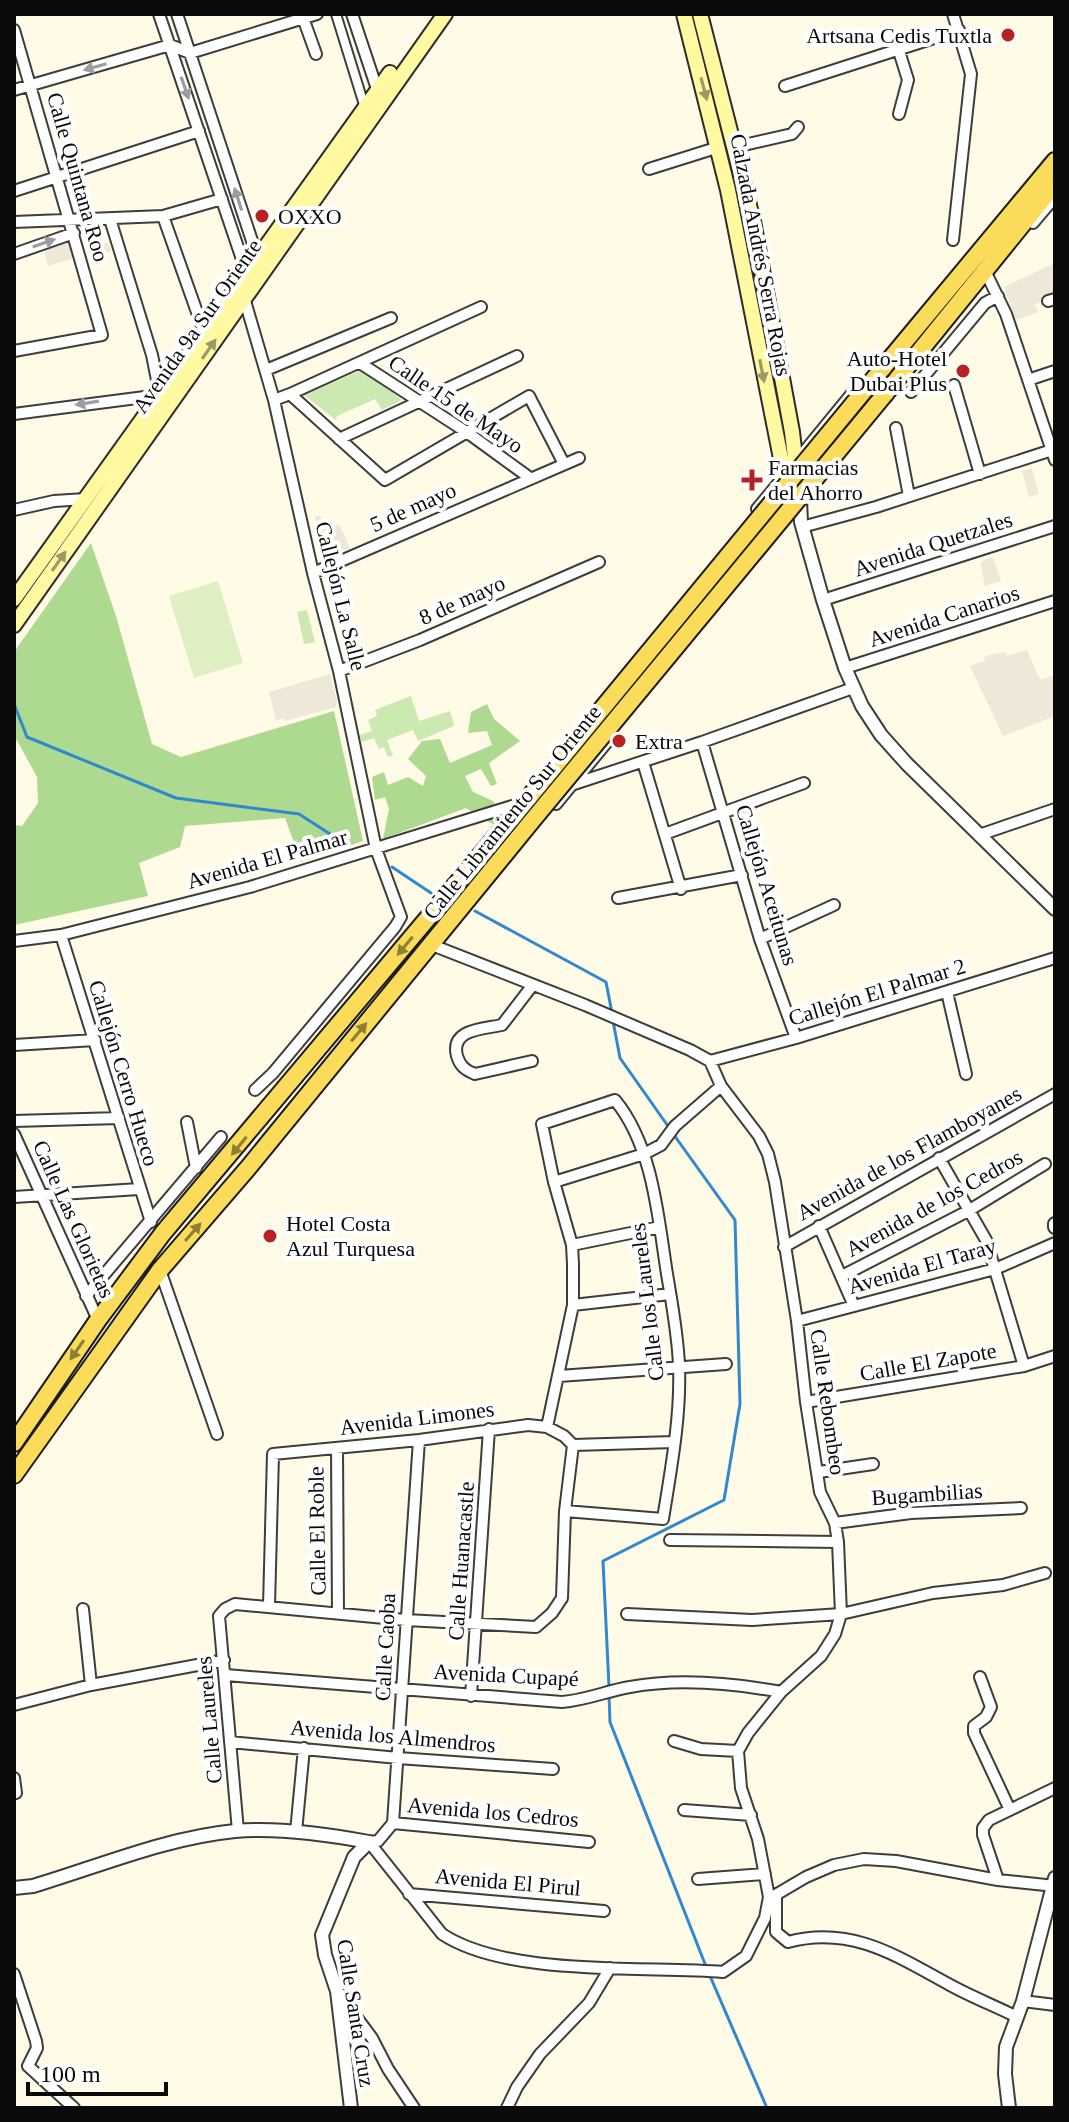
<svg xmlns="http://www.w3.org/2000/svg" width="1069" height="2122" viewBox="0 0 1069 2122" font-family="'Times New Roman',serif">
<rect width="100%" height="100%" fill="#fffbe6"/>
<path fill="#cbe9b0" d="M364 369 402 400 382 410 375 399 337 416 336 420 304 395Z
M307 610 315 642 304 644 297 612Z
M411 696 419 721 450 711 454 726 418 741 413 730 387 740 393 756 388 757 384 747 379 749 374 738 362 742 359 735 372 731 368 720 377 716 375 710Z"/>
<path fill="#add990" d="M91 543 116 616 152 744 181 757 334 711 363 841 301 862 285 818 185 826 180 847 139 863 148 896 14 925V825L22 826 38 803 37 777 14 735V652Z
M487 704 494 719 520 741 489 763 497 784 491 786 481 769 465 776 473 792 493 801 503 816 494 825 466 808 383 839 389 809 385 797 375 800 372 777 384 772 388 785 408 777 423 786 426 776 408 759 422 741 440 739 450 763 492 745 487 731 468 733 471 712Z"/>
<path fill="#def0c2" d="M218 581 243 663 194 678 169 596Z"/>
<path fill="#ede8d8" d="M97 239 99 245 108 243 111 251 90 258 86 243Z
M70 242 74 258 48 266 44 250Z
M1055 263V297L1035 304 1038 312 1016 320 1004 287Z
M1032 468 1039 494 1029 497 1022 471Z
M320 515 326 529 339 524 350 548 324 557 315 517Z
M972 530 977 543 955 550 951 537Z
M993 557 1001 581 985 586 980 562Z
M1027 650 1040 680 1055 675V716L1003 736 970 666 985 661 984 657 989 655 1005 652 1007 656Z
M330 674 337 701 336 707 285 721 284 718 276 720 269 692Z"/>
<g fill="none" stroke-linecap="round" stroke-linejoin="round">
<path stroke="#3088cf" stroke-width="3" d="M14 704 27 737 176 798 299 814 344 843
M392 867 431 893
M475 911 606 982 612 1013
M613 1021 620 1058 670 1129
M609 1687 603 1561 724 1500 740 1404 735 1220 674 1135
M609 1695 610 1722 707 1969
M710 1976 767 2108"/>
<defs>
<path id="pedestrian" d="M336 14 365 108"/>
<path id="minor" d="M159 14 248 277
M177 14 258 259
M352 14 378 92
M302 15 316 54
M14 30 102 335 14 351
M899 51 908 80 899 114
M785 86 959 30
M14 90 170 45 190 53 317 14
M735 147 792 134 798 127
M649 169 719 147
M14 191 199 131
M163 216 204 332
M14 222 163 216 222 199
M1033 223 1055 197
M953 240 971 74 953 14
M14 254 74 233
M988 277 1006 314 1055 460
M243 294 274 400 313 573 339 671 376 849 401 917 395 927 273 1073 255 1090
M1048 301 1055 299
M360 363 468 433 530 478
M266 370 391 318
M1028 380 1055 371
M954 385 980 474
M911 392 985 303 998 296
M290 394 481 307
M274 400 290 394 385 480 529 396 564 464
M14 414 160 395 152 355 110 219
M896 428 909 496
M339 439 517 356
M757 509 854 391
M14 510 54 501 86 499
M802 527 876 507 1055 449
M313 573 579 458
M823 600 1055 526
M845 668 1055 601
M339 671 420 640 599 562
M702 742 760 939 796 1038
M643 762 681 889
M571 785 702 742 853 688
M556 804 612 736
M665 834 804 783
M979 835 1055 809
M618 898 742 875
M61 935 151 1222
M760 939 834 905
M14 941 61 935 250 887 525 802
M947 992 966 1074
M14 1045 95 1040
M532 1061 475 1074C465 1070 460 1066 457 1056 450 1029 483 1029 502 1025L532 986
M710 1061 796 1038 1055 958
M14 1121 119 1118
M187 1122 196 1168
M14 1134 98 1320
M939 1158 986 1240 1024 1366
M554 1182 644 1154 661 1145 675 1126 721 1086
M14 1197 139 1189
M819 1226 854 1306
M572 1245 660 1227
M784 1247 1055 1094
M160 1270 217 1434
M842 1276 968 1211 1045 1164
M86 1296 221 1137
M573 1305 670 1294
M797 1321 995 1269 1055 1243
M559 1376 726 1364
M806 1402 1024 1366 1055 1356
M547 1427 573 1305V1264L572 1245 554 1182 542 1124 615 1100C653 1146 658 1217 667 1274 672 1304 678 1336 679 1366 681 1416 671 1469 663 1519L565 1511
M419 1440 393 1823 378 1841 369 1842 442 1934C507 1977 645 1966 723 1972L746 1956 765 1918 769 1897 758 1839 741 1788 738 1751 748 1733 781 1692 821 1656 835 1634 841 1614 838 1542 835 1523 820 1492 806 1402 797 1321 775 1182 768 1154 759 1136 721 1086 710 1061 690 1050 585 1005 432 945
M573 1445 674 1442
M337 1449 338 1613
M819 1472 873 1464
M835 1523 911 1513 1021 1508
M670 1540 838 1542
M83 1609 91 1685
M627 1614 752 1620 841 1614 933 1593 1003 1585 1045 1573
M226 1675 562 1702C587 1700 606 1691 630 1687 679 1678 732 1683 781 1692
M980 1677 991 1707 986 1717 974 1726V1733L1010 1810
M471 1696 489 1429
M14 1705 91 1685 224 1660
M674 1741 701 1749 738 1751
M230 1742 398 1758 553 1769
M14 1778 16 1793
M684 1810 751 1815
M393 1823 589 1842
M238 1831 219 1616 225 1609 235 1604 406 1620 536 1627 552 1613 562 1598 565 1511 573 1445 564 1436 547 1427 528 1425 419 1440 273 1454 269 1606
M296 1832 304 1748
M698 1879 765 1874
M998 1880 983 1835V1828L989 1820 1055 1788
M409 1894 604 1911
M776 1896V1932L788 1942C851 1925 897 1956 950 1985 972 1997 995 2006 1017 2017
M772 1897 806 1877 834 1865 864 1859 896 1861 998 1880 1055 1886
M14 1974 36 2041 37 2048 28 2066 74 2108
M337 1991 372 2038 388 2069 414 2108
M1023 2001 1055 2005
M507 2108 517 2087 540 2054 589 2003 610 1968"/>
<path id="tertiary" d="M800 501 801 522 823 600 845 668 862 706 881 735 907 764 1055 909
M1055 1224V1227
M14 1888 33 1886C100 1866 165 1838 235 1831 278 1827 326 1834 369 1842
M351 2108 337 1991 325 1955 322 1935 354 1857 369 1842
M1009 2108 1005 2074 1006 2047 1023 2001 1055 1878"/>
<path id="secondary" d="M684 14 728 190 788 494
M700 14 753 221 792 432 800 501
M14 599 390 73
M14 625 445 14"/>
<path id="primary" d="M882 369 1055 161
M885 394 1055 184
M14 1443 98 1320 163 1233 517 812
M14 1475 160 1270 248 1168 531 822"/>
</defs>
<use href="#pedestrian" stroke="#3d3d3d" stroke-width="12"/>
<use href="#minor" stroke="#3d3d3d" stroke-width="14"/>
<use href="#tertiary" stroke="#3d3d3d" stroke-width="16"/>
<use href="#secondary" stroke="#2c2c2c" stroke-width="18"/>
<use href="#primary" stroke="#1b1b1b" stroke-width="20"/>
<use href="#pedestrian" stroke="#fff" stroke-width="8"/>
<use href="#minor" stroke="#fff" stroke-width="10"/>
<use href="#tertiary" stroke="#fff" stroke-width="12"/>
<use href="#secondary" stroke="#fff9a1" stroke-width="14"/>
<use href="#primary" stroke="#fbdc5a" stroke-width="16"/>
<defs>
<path id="primary-bridge" d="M517 812 882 369
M531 822 885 394"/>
</defs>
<use href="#primary-bridge" stroke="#1b1b1b" stroke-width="20" stroke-linecap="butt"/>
<use href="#primary-bridge" stroke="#fbdc5a" stroke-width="16"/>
</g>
<defs><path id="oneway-solid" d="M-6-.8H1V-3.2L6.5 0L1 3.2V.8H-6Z" transform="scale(2)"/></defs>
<g fill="#9d9d9d">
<use href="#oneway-solid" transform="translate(95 67) rotate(164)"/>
<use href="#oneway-solid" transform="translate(185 88) rotate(71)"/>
<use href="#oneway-solid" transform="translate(238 199) rotate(-108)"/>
<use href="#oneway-solid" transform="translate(44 243) rotate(-19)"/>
<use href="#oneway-solid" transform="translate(87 403) rotate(171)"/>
</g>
<g fill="#9d9965">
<use href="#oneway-solid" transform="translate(704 89) rotate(75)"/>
<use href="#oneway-solid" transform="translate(209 349) rotate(-55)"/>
<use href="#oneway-solid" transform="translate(762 371) rotate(79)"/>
<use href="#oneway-solid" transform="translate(59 561) rotate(-55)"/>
</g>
<g fill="#8f7e36">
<use href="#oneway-solid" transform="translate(405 946) rotate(130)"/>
<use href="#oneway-solid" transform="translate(359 1032) rotate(-50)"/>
<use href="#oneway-solid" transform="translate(239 1146) rotate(129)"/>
<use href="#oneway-solid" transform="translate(193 1232) rotate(-49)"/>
<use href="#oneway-solid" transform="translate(77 1350) rotate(125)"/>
</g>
<g fill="#ba2121" stroke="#fff" stroke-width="3">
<circle cx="1008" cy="35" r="8"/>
<circle cx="262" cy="216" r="8"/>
<circle cx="963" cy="371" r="8"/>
<path d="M748 468h8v8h8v8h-8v8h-8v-8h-8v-8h8z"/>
<circle cx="619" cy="741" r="8"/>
<circle cx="270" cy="1236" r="8"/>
</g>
<g text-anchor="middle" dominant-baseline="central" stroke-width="8" stroke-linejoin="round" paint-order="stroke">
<g font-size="22" fill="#0a0a0a" stroke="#fff" text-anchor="start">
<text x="992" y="35" text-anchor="end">Artsana Cedis Tuxtla</text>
<text x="278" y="216">OXXO</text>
<text x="947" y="358" text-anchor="end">Auto-Hotel<tspan x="947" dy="25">Dubai Plus</tspan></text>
<text x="768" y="467">Farmacias<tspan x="768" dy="25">del Ahorro</tspan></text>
<text x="635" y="741">Extra</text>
<text x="286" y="1223">Hotel Costa<tspan x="286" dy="25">Azul Turquesa</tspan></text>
</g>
<g font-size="22" fill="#0a0a0a" stroke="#fff">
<text transform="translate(78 177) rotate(74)">Calle Quintana Roo</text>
<text transform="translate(761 255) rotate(79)">Calzada Andrés Serra Rojas</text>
<text transform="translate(197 326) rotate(-55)">Avenida 9a Sur Oriente</text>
<text transform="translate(456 404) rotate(34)">Calle 15 de Mayo</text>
<text transform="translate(413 507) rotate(-24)">5 de mayo</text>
<text transform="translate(933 544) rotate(-18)">Avenida Quetzales</text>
<text transform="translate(341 596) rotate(76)">Callejón La Salle</text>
<text transform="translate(462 600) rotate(-24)">8 de mayo</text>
<text transform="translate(944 616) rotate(-18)">Avenida Canarios</text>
<text transform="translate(512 812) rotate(-51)">Calle Libramiento Sur Oriente</text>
<text transform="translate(267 859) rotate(-16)">Avenida El Palmar</text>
<text transform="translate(767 885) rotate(73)">Callejón Aceitunas</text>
<text transform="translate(877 992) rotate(-17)">Callejón El Palmar 2</text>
<text transform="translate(124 1073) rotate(73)">Callejón Cerro Hueco</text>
<text transform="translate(909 1153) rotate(-29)">Avenida de los Flamboyanes</text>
<text transform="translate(934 1203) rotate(-29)">Avenida de los Cedros</text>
<text transform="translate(74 1219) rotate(66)">Calle Las Glorietas</text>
<text transform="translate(922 1266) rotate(-16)">Avenida El Taray</text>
<text transform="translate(647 1302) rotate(-97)">Calle los Laureles</text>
<text transform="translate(928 1362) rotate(-10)">Calle El Zapote</text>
<text transform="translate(828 1402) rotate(82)">Calle Rebombeo</text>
<text transform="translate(417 1418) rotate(-7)">Avenida Limones</text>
<text transform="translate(927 1494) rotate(-4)">Bugambilias</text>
<text transform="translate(317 1531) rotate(-91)">Calle El Roble</text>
<text transform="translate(461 1561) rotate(-86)">Calle Huanacastle</text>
<text transform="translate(385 1647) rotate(-87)">Calle Caoba</text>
<text transform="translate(506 1675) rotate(3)">Avenida Cupapé</text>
<text transform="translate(209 1720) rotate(-95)">Calle Laureles</text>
<text transform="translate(393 1736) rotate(5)">Avenida los Almendros</text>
<text transform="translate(493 1812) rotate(5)">Avenida los Cedros</text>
<text transform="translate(508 1882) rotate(5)">Avenida El Pirul</text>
<text transform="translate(356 2013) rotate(81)">Calle Santa Cruz</text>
</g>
</g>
<rect width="1069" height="2122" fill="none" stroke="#0a0a0a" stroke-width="32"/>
<path d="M28 2082v12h138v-12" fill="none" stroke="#0a0a0a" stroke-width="4"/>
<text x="40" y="2082" font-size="24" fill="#0a0a0a" stroke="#ffffff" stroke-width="6" paint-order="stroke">100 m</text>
</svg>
